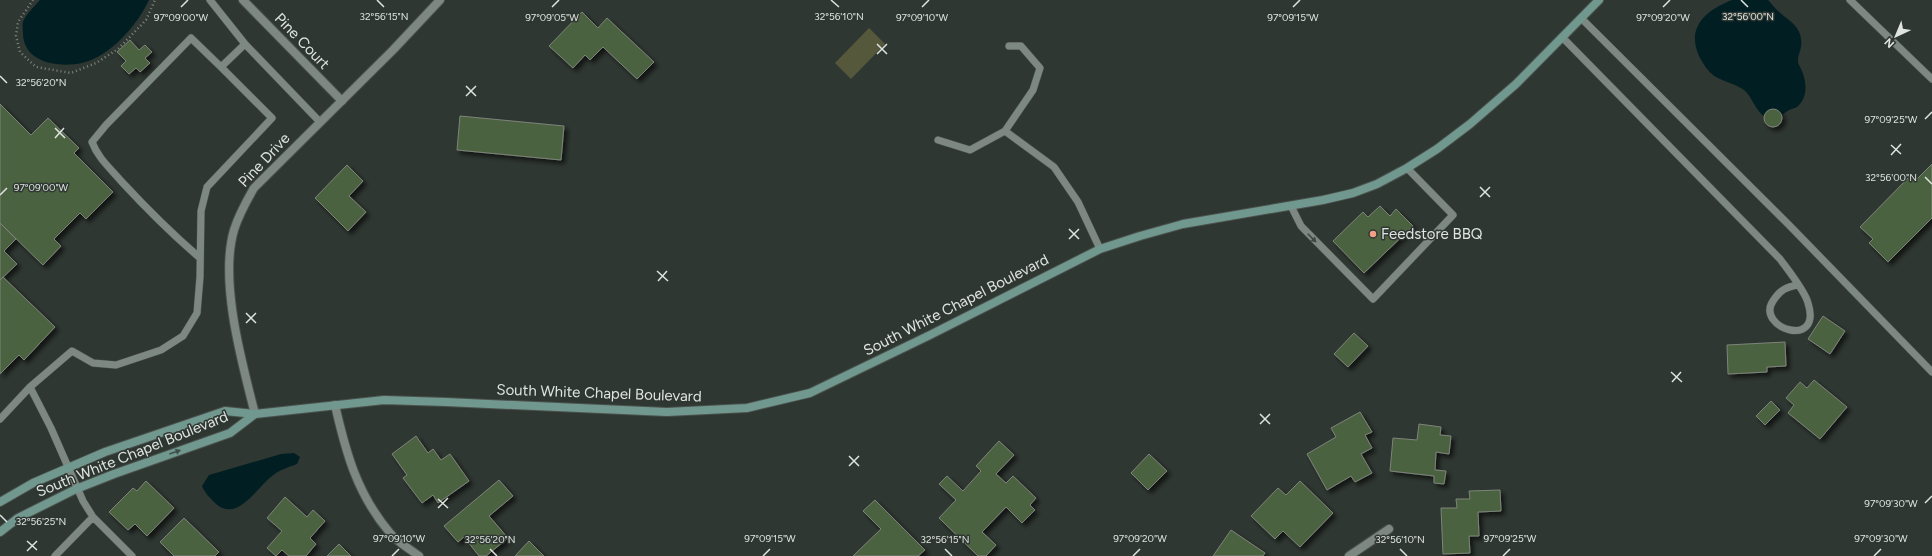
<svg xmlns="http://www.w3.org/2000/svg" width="1932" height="556" viewBox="0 0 1932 556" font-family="Figtree,sans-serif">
<defs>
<filter id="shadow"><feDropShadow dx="3.5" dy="3.5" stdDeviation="2" flood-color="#0009"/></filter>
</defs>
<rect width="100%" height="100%" fill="#2f3732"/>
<path fill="#56583b" d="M869 28 885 44 851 79 835 63Z"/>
<path fill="#011f23" d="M40 0H149C138 24 110 57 82 63 59 68 24 63 23 34 23 30 22 25 23 22 26 14 35 6 40 0Z
M1732 0H1768C1771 3 1773 6 1776 9 1788 21 1804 26 1801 47 1800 53 1796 59 1799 65 1806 77 1810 96 1797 107 1795 108 1792 109 1789 110 1783 114 1778 119 1770 118 1757 117 1753 97 1744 90 1736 84 1725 82 1716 77 1709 73 1703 64 1699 56 1686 27 1706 10 1732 0Z
M294 453 300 457 297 464C289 467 279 470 272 476 257 487 237 524 215 503 209 497 205 493 202 486L209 475 281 454Z"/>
<path fill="#4b623f" stroke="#7e847b" filter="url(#shadow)" d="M582 12 598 28 607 18 654 62 637 79 603 47 590 60 585 55 573 68 549 46Z
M130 40 139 50 145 45 152 52 145 58 150 63 140 72 136 68 129 74 121 66 126 61 117 52Z
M0 104 31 135 48 118 79 148 74 153 113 192 86 219 80 213 54 239 61 246 43 265 0 223Z
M1764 118a9 9 0 1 1 18 0a9 9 0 1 1-18 0Z
M460 116 564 126 561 160 457 150Z
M1932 164V218L1888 262 1869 243 1873 239 1860 227 1912 174 1917 179Z
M347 165 363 181 349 196 366 212 348 231 315 198Z
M1380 206 1390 216 1396 209 1413 226 1364 273 1333 241 1363 212 1368 217Z
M0 223 16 239 4 251 17 264 0 280Z
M3 277 55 327 24 360 19 355 0 374V280Z
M1823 316 1845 331 1830 354 1808 339Z
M1354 333 1368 346 1348 367 1334 354Z
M1785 342 1786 366 1767 367V372L1728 374 1727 345Z
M1814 380 1847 407 1820 439 1788 413 1794 405 1786 398 1800 382 1807 388Z
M1771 401 1780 410 1765 425 1756 416Z
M1360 412 1372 432 1365 435 1372 448 1361 454 1372 473 1355 482 1351 476 1327 490 1307 454 1336 437 1331 428Z
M1419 424 1441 427 1440 435 1451 436 1449 454 1436 452 1435 470 1446 471 1444 484 1434 483V476L1390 471 1393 438 1417 440Z
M416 436 428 453 433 449 441 460 450 454 469 481 438 503 433 495 422 503 403 478 407 475 392 454Z
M999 441 1014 455 996 474 1006 483 1013 476 1036 498 1030 505 1035 510 1022 523 1006 507 982 532 996 545 986 556H978L939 518 956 500 939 484 947 476 963 491 981 471 976 466Z
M1149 454 1167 471 1148 490 1131 473Z
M499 480 513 496 489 516 508 538 486 556H479L464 537 458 542 444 526Z
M146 481 174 508 147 536 135 524 128 530 109 512 133 488 137 491Z
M1300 481 1333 513 1300 547 1283 531 1275 539 1251 516 1278 488 1286 495Z
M1500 490 1501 511 1478 512 1479 536H1469L1470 553 1443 554 1441 508H1457L1456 499H1470L1469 491Z
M285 497 307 517 313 510 325 521 310 538 316 544 306 556H289L282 550 276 556 267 548 282 531 267 518Z
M875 500 925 550 918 556H853L881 529 863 511Z
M184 518 219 552 215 556H174L160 542Z
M1231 530 1265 553 1263 556H1213Z
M529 541 544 556H515Z
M339 544 351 556H327Z"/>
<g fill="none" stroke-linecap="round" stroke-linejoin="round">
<defs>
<path id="service" d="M210 0 245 44 320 122
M1850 0 1932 79
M1581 18 1790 226 1932 372
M1562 37 1780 259C1788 270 1805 291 1808 303 1823 350 1755 328 1773 301 1780 290 1786 287 1798 285
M1005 131 1054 167 1078 202 1100 249
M938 140 970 150 1005 131 1033 90 1040 68 1021 46H1009
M1291 206 1301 226 1373 299 1453 215 1407 168
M200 258C172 234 146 208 121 181 110 168 98 158 92 142L106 125 191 38 221 67
M0 419 30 387
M55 556 93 517
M132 556 93 517 83 501 51 428 30 387 72 351 93 363 116 365 161 350 183 336 197 313 200 277 201 211 207 187 272 118 221 67 245 44"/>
<path id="minor" d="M243 0 342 101
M335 405C346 453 357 494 390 533 397 542 410 549 419 556
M1349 556 1389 529"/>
<path id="tertiary" d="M255 414C242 363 219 281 234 230 239 214 246 202 254 188L393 50 440 0"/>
<path id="secondary" d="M0 502 33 483 105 452 225 411 255 414 384 400 446 402 667 412 747 408 810 393 930 335 1100 249 1140 236 1183 224 1323 200 1353 193 1377 184 1407 168 1437 149 1470 124 1516 84 1599 0
M0 532 18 518 76 489 114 474 230 433 255 414"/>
</defs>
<use href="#service" stroke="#4b524e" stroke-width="8"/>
<use href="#minor" stroke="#4b524e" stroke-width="10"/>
<use href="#tertiary" stroke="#4b524e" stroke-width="10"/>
<use href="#secondary" stroke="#4b524e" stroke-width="10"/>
<path stroke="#808783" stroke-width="2.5" stroke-dasharray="1 3" stroke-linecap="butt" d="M33 0 18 22 16 36 20 52 36 67 71 73 96 63 118 49 146 20 155 0"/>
<use href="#service" stroke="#7e8882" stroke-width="7"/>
<use href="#minor" stroke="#7e8882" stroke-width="8"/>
<use href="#tertiary" stroke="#7e8882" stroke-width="8"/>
<use href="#secondary" stroke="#70988f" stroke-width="8"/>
</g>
<defs><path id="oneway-solid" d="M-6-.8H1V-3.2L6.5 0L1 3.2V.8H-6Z"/></defs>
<use fill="#3f4742" href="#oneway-solid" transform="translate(1312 238) rotate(45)"/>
<use fill="#3f4f49" href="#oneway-solid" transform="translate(175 452) rotate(-19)"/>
<path fill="none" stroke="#dfe4e1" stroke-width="1.5" d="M377 0 384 7M831 0 839 7M1741 0 1748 7M181 7 188 0M552 7 559 0M922 7 929 0M1293 7 1300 0M1663 7 1670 0M877 44 887 54M877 54 887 44M0 76 7 83M466 86 476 96M466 96 476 86M1925 119 1932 112M55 128 65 138M55 138 64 128M1891 145 1901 154M1891 155 1901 144M1925 177 1932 184M1480 187 1490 197M0 195 7 188M1480 197 1490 187M1069 229 1079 239M1069 239 1079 229M657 271 668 281M658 281 667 271M246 313 256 323M246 323 256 313M1671 372 1682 382M1672 382 1681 372M1260 414 1270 424M1260 424 1270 414M849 456 859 466M849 466 859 456M438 499 448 508M1925 503 1932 496M438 508 448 498M0 515 7 522M27 541 37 550M490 549 497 556M945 549 952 556M1400 549 1407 556M27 551 37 541M392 556 399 549M763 556 770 549M1133 556 1140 549M1503 556 1510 549M1874 556 1881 549"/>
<circle fill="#f39f86" stroke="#2f3732" stroke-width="1.5" cx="1373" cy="234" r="4"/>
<g text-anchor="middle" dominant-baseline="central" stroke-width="3" stroke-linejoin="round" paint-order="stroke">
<g font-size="15" fill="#dfe4e1" stroke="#2f3732">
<text transform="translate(302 41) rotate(46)">Pine Court</text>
<text transform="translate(264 160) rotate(-47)">Pine Drive</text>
<text transform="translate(956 305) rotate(-27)">South White Chapel Boulevard</text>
<text transform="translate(599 393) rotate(2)">South White Chapel Boulevard</text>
<text transform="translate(132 454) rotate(-22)">South White Chapel Boulevard</text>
</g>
<g font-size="15" fill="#dfe4e1" stroke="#2f3732" text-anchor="start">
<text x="1381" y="234">Feedstore BBQ</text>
</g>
</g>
<g font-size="10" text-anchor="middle" fill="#dfe4e1" stroke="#2f3732" stroke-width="3" stroke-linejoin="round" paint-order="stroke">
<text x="384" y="20">32°56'15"N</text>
<text x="839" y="20">32°56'10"N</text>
<text x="1748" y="20">32°56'00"N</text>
<text x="552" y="21">97°09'05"W</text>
<text x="1293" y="21">97°09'15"W</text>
<text x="181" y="21">97°09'00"W</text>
<text x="922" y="21">97°09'10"W</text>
<text x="1663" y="21">97°09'20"W</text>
<text x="41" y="86">32°56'20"N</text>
<text x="1891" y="123">97°09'25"W</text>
<text x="1891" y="181">32°56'00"N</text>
<text x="41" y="191">97°09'00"W</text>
<text x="1891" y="507">97°09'30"W</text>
<text x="41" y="525">32°56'25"N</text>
<text x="399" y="542">97°09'10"W</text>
<text x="770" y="542">97°09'15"W</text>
<text x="1140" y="542">97°09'20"W</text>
<text x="1510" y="542">97°09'25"W</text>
<text x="1881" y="542">97°09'30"W</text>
<text x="490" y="543">32°56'20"N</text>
<text x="945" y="543">32°56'15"N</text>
<text x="1400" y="543">32°56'10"N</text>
</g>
<g transform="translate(1896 36) rotate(224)" stroke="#2f3732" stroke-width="3" paint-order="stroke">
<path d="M0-3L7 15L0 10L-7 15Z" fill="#dfe4e1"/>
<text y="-6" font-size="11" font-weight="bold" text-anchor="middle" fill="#dfe4e1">N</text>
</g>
</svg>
